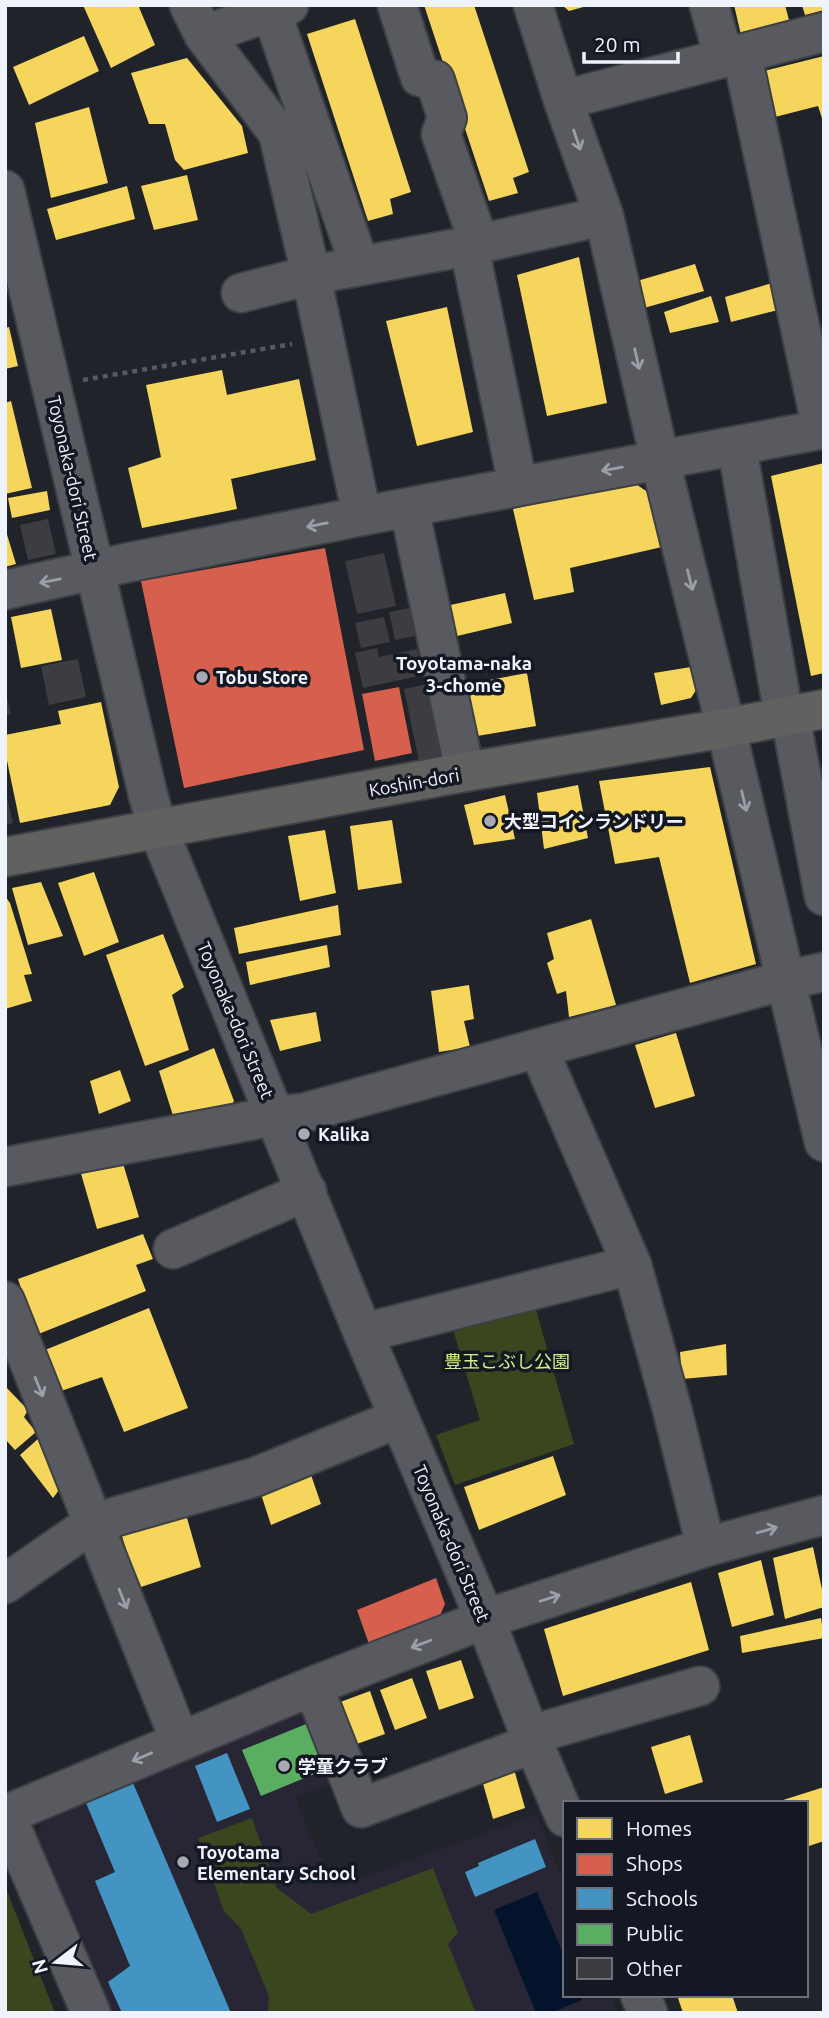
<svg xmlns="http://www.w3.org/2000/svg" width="829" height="2018" viewBox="0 0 829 2018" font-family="Ubuntu,'Noto Sans JP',sans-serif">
<rect width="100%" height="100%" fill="#202329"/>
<path fill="#282635" d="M309 1708 338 1780 295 1797 333 1888 536 1815 565 1885V1995H610L617 2013H109L36 1839 45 1815Z"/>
<path fill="#39461e" d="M533 1299 574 1444 455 1485 436 1435 480 1420 451 1323Z
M252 1818 276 1887 311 1914 433 1868 458 1933 448 1944 476 2013H268L269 1996 241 1929 224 1911 198 1838Z
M5 1886 55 2013H5Z"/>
<path fill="#03132c" d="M537 1892 565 1958V1995H580L582 2000 551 2013H536L494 1910Z"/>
<path fill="#f6d55c" d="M83 5H138L155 45 111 68Z
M424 5H474L529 172 513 178 518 193 489 201Z
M562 5H587V6L569 11Z
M734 5H785L789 20 741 35Z
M802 5H824V10L805 15Z
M355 19 411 192 390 199 393 214 368 221 307 34Z
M84 36 99 71 29 105 13 67Z
M824 56V124L818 106 775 117 764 71Z
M187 58 242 126 248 153 184 170 175 160 165 124H149L131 73Z
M89 107 108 183 51 198 35 123Z
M187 175 198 220 154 230 141 186Z
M127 186 135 219 56 240 47 209Z
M579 257 607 403 547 416 517 275Z
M695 264 704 291 644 308 637 281Z
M772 283 782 309 731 322 725 297Z
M711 296 719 322 670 333 664 312Z
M447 307 473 432 417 446 386 321Z
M9 327 18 366 5 369V328Z
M222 370 227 395 299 379 316 460 231 479 237 509 142 528 128 468 161 457 146 385Z
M11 401 32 488 5 494V403Z
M824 463V673L811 676 771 476Z
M633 482 649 493 662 547 570 568 574 592 534 600 513 509Z
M47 491 50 510 12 518 8 498Z
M5 528 16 564 5 567Z
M505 593 512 623 453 637 446 606Z
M51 609 62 660 21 668 11 617Z
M691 667 696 690 691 698 661 705 654 673Z
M527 673 536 726 471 737 462 685Z
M101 702 119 787 110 805 20 823 5 751V735L61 724 58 711Z
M710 767 756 964 690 983 659 857 615 864 599 781Z
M578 785 588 838 544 849 537 793Z
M505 795 515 839 474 845 464 805Z
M392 820 402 883 358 890 350 826Z
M325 830 336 893 300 901 288 836Z
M94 872 119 942 84 956 58 883Z
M41 882 63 936 28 945 12 888Z
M5 896 10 903 32 974 24 975 32 1001 5 1009Z
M338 905 341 935 239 954 234 928Z
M591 919 616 1005 569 1017 566 991 557 994 547 963 554 959 547 933Z
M163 934 184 987 172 995 189 1050 145 1066 106 955Z
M327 945 330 967 250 985 246 962Z
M469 985 474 1019 464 1021 470 1047 439 1052 431 991Z
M316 1012 321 1041 280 1051 270 1020Z
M676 1033 695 1096 655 1108 635 1045Z
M214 1048 234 1101 227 1112 175 1122 159 1071Z
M120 1070 131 1101 99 1114 90 1081Z
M122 1160 139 1217 97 1229 80 1170Z
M143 1234 153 1259 136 1265 146 1291 36 1335 18 1279Z
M149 1308 188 1408 124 1432 102 1377 61 1391 45 1350Z
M726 1344 727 1375 682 1379 680 1352Z
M5 1386 28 1410 24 1417 36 1432 15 1450 5 1439Z
M39 1438 59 1490 53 1498 20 1455Z
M553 1456 566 1495 479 1530 464 1487Z
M309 1469 321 1504 271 1525 260 1491Z
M185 1511 201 1567 138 1588 121 1533Z
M813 1547 824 1599V1607L785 1619 773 1558Z
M761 1560 774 1615 732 1627 718 1573Z
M691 1582 709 1650 563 1696 544 1629Z
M821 1618 824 1638 742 1653 740 1636Z
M461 1660 474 1698 439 1710 426 1671Z
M412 1678 427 1718 395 1730 380 1690Z
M370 1691 385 1734 351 1746 335 1704Z
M690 1735 703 1782 665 1794 651 1747Z
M514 1769 525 1808 493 1819 482 1780Z
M824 1787V1841L806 1847V1803L777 1802Z
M677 1995H732L738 2013H683Z"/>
<path fill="#d6604d" d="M325 548 364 750 184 788 141 581Z
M399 687 412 753 375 761 362 694Z
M436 1578 445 1604 438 1620 370 1647 357 1610Z"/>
<path fill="#4393c3" d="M227 1753 250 1809 217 1822 195 1766Z
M133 1783 231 2013H122L108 1982 130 1966 95 1881 115 1872 86 1803Z
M535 1839 546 1867 475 1897 465 1872 479 1866 478 1863Z"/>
<path fill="#5aae61" d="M311 1722 329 1768 261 1796 242 1750Z"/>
<path fill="#3d3d41" d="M48 519 56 554 28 560 20 525Z
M384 553 396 606 357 614 345 561Z
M419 606 424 634 395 640 389 612Z
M384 617 390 642 361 648 355 623Z
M377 648 379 657 417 649 423 675 363 688 355 653Z
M78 659 86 697 49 705 41 666Z
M432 683 447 757 419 762 404 689Z
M5 691 11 714 5 715Z
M5 789 13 823 5 825Z"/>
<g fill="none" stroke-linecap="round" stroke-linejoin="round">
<defs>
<path id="minor" d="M189 5 204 35 278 133 311 275 362 516
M397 5 420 77 435 80 447 118 441 134 479 243
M533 5 563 100 604 216 660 460 726 728 824 1142
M709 5 724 58
M271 11 360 266
M204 35 289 5
M742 55 822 430
M563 100 824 32
M5 190 148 795 158 829 363 1333 485 1619 530 1735 565 1817
M469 246 518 486
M241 293 311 275 469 246 604 216
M737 447 784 717
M409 507 465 772
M5 590 121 564 362 516 824 429
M790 715 824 896
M538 1048 632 1265 672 1409 706 1547
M5 1167 275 1116 303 1113 786 980 824 972
M173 1249 307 1191
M5 1301 180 1741
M363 1333 632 1265
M5 1584 93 1523 255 1477 399 1418
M313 1686 361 1808 534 1743
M530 1735 700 1686
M5 1815 313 1686 485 1619 706 1547 824 1515
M6 1815 91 2013
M640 1995 648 2013"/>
<path id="major" d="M5 857 465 772 726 728 824 709"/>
</defs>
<use href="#minor" stroke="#3c3f43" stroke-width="42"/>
<use href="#major" stroke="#3c3f43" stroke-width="42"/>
<path stroke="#575a5f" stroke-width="4.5" stroke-dasharray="5 5" stroke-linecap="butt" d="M83 380 292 344"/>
<use href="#minor" stroke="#585a60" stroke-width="38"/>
<use href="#major" stroke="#61615f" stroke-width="38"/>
</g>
<defs><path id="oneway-shaft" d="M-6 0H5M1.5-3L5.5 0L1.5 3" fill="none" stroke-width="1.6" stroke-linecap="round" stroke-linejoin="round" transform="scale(1.75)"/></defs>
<g stroke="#9c9fa6">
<use href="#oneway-shaft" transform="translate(577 140) rotate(71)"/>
<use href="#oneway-shaft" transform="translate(637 359) rotate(77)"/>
<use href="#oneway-shaft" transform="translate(612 469) rotate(170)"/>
<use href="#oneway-shaft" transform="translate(317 525) rotate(169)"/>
<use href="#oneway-shaft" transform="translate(690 580) rotate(76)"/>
<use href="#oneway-shaft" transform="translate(50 581) rotate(169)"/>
<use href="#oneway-shaft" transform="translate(744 801) rotate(77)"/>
<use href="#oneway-shaft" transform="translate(39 1387) rotate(68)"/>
<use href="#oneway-shaft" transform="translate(767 1530) rotate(-16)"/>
<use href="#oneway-shaft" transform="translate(550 1598) rotate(-18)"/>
<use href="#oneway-shaft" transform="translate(123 1599) rotate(68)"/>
<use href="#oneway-shaft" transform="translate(421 1644) rotate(159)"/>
<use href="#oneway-shaft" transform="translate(142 1757) rotate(157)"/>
</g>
<g fill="#a7aab2" stroke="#131823" stroke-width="2.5">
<circle cx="202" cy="677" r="7"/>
<circle cx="490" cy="821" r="7"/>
<circle cx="304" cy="1134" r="7"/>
<circle cx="284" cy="1766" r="7"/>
<circle cx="183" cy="1862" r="7"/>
</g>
<g text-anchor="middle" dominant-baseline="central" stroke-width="7" stroke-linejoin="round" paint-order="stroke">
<g font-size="18" fill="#eff3fb" stroke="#131823">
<text transform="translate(73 478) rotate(77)">Toyonaka-dori Street</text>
<text transform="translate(414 782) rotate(-10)">Koshin-dori</text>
<text transform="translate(236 1020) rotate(67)">Toyonaka-dori Street</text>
<text transform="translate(452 1543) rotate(67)">Toyonaka-dori Street</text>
</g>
<g font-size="18" font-weight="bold" fill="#eff3fb" stroke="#131823" text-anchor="start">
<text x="216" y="677">Tobu Store</text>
<text x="504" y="821">大型コインランドリー</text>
<text x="318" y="1134">Kalika</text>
<text x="298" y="1766">学童クラブ</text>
<text x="197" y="1852">Toyotama<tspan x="197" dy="21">Elementary School</tspan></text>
</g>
<g font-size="18" fill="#d1f28b" stroke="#131823">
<text x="507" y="1361">豊玉こぶし公園</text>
</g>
<g font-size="19" font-weight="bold" fill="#eff3fb" stroke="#131823">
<text x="464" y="663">Toyotama-naka<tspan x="464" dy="22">3-chome</tspan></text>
</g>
</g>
<rect width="829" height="2018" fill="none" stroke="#eff3fb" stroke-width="14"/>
<rect x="563" y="1801" width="245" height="196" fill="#131823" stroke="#6b7079" stroke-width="2"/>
<rect x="577" y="1818" width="35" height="21" fill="#f6d55c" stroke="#6b7079" stroke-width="2"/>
<text x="626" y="1836" font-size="21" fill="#eff3fb">Homes</text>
<rect x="577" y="1854" width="35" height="21" fill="#d6604d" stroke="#6b7079" stroke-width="2"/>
<text x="626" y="1871" font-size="21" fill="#eff3fb">Shops</text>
<rect x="577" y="1888" width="35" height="21" fill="#4393c3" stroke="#6b7079" stroke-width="2"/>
<text x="626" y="1906" font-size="21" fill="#eff3fb">Schools</text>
<rect x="577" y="1924" width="35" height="21" fill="#5aae61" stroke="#6b7079" stroke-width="2"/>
<text x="626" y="1941" font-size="21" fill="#eff3fb">Public</text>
<rect x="577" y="1958" width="35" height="21" fill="#3d3d41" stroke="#6b7079" stroke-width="2"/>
<text x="626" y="1976" font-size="21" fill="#eff3fb">Other</text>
<g transform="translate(56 1962) rotate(254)" stroke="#131823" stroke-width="5" paint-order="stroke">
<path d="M0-5L12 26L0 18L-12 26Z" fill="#eff3fb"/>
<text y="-10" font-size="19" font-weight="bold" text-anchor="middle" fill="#eff3fb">N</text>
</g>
<path d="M584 52v10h94v-10" fill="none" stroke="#eff3fb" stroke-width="3.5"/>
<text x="594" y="52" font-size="21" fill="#eff3fb" stroke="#131823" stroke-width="5" paint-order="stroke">20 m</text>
</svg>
